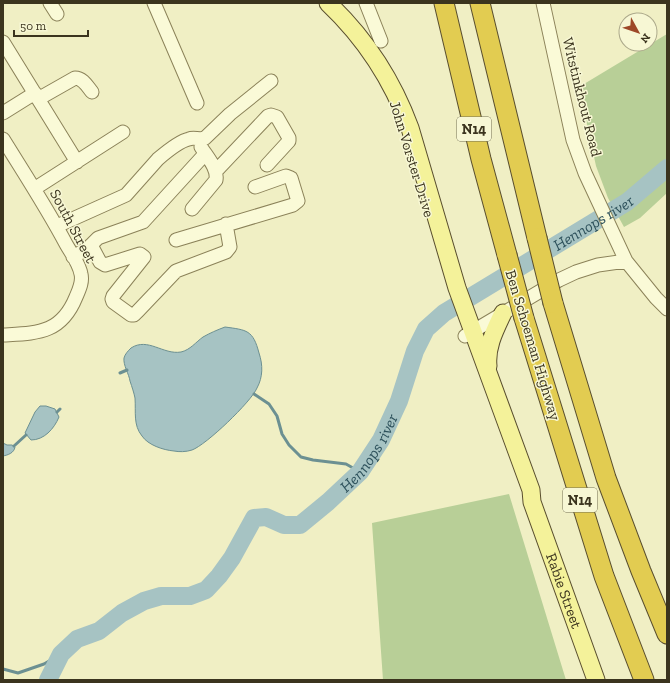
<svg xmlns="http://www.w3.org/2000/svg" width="670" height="683" viewBox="0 0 670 683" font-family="'Zilla Slab',serif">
<rect width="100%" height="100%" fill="#f0efc4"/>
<path fill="#b8cf97" d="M667 34V193L640 218 624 227 608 198 596 166 579 87Z
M509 494 566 680H383L372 523Z"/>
<path fill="#a6c3c3" stroke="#6c9092" d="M225 327C247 330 253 330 259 353 263 365 263 377 257 388 251 402 206 445 192 450 186 452 179 452 174 451 163 450 148 445 142 436 133 425 136 412 135 398 134 393 132 387 130 381 129 374 123 365 124 358 125 354 128 351 131 348 148 337 163 355 181 352 190 350 196 342 203 337 210 333 217 330 225 327Z
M40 406H46L55 409 59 417C54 429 44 440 31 440L25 433 35 412Z
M3 443 7 445H12L15 447C14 453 8 455 3 456Z"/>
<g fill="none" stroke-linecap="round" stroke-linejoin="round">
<path stroke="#6c9092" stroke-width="3" d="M120 373 127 370
M254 394 269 404 277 416 282 434 289 445 301 457 313 460 346 464 360 472
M57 412 60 409
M14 446 26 435
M3 669 18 673 44 664 61 654"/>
<path stroke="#a6c3c3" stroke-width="18" id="s1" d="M48 680 61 654 77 639 99 631 122 613 144 601 161 596H190L206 590 219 576 232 558 254 518 266 517 284 525H300L328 502 360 472 381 440 399 401 415 351 426 329 444 313 627 202 667 168"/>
<defs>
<path id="minor" d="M50 3 57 14
M154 3 197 103
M366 3 381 41
M543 3 573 140 585 173 626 261 656 298 667 309
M3 42 77 162
M38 99 75 78C83 78 87 86 92 92
M3 113 35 93
M3 139C24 173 47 208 66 244 71 253 79 263 81 274 83 282 79 290 76 297 61 334 37 333 3 335
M216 171 268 116 271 115 277 117 289 138V141L267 165
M34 189 123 132
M192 209 216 180C218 168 207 157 201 147
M57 226 126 195 158 159C165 153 180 141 189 139 194 137 199 140 205 138L230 114 271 81
M176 240 293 205 298 201 291 178 286 176 255 187
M91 245 100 262 105 265 140 254 144 257 113 296 112 299 113 302 131 315H134L137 312 176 271 226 252 230 247 226 224
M73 257 88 248 98 238 143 222 205 154
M465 336 559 280 576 272 598 265 626 261"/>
<g id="major">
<path id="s2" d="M328 3C366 39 392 79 410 128L457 288 531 490 532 502 596 680"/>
<path d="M488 366C486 347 495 330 503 313"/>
</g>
<path id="highway" d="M444 3 481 159 507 255
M480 3 537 238
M553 303 606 478 641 571 667 634
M524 318 604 576 644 680"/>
</defs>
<use href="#minor" stroke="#8b8259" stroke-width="15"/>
<use href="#major" stroke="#594e2e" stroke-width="19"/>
<use href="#highway" stroke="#594e2e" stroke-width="21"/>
<use href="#minor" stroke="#fafad7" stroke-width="13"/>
<use href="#major" stroke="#f4f29a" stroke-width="17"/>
<use href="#highway" stroke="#e2cc51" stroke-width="19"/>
<defs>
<path id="highway-bridge" d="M537 238 553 303
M507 255 524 318"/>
</defs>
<use href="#highway-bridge" stroke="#594e2e" stroke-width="21" stroke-linecap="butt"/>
<use href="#highway-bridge" stroke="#e2cc51" stroke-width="19"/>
</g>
<g text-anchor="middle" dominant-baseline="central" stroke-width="3" stroke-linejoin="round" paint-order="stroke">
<g fill="#f7f7d4" stroke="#736e55" stroke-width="1">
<rect x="457" y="117" width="34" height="24" rx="3"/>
<rect x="563" y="488" width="34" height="24" rx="3"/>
</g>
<g font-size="14" font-weight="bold" fill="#3b341e">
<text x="474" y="129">N14</text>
<text x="580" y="500">N14</text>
</g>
<g font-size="15" fill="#3b341e" stroke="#f7f7d4">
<text transform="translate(582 97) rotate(76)">Witstinkhout Road</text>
<text transform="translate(412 159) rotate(73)">John Vorster Drive</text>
<text transform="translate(73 226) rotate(62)">South Street</text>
<text transform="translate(533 345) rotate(73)">Ben Schoeman Highway</text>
<text stroke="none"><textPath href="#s2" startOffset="639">Rabie Street</textPath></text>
</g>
<g font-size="16" font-style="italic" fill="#2d515b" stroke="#f7f7d4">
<text stroke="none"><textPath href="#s1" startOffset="764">Hennops river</textPath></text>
<text stroke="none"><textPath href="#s1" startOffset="428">Hennops river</textPath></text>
</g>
</g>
<rect width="670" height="683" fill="none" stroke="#3b341e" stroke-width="8"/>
<g transform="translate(638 32) rotate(130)"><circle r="19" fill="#f7f7d4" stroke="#aca98b"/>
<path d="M0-3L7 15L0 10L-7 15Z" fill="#9d4827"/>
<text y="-6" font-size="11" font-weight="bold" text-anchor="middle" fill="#3b341e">N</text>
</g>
<path d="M14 30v6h74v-6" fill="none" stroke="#3b341e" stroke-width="2"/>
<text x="20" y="30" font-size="12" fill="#3b341e" stroke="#f7f7d4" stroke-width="3" paint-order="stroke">50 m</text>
</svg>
